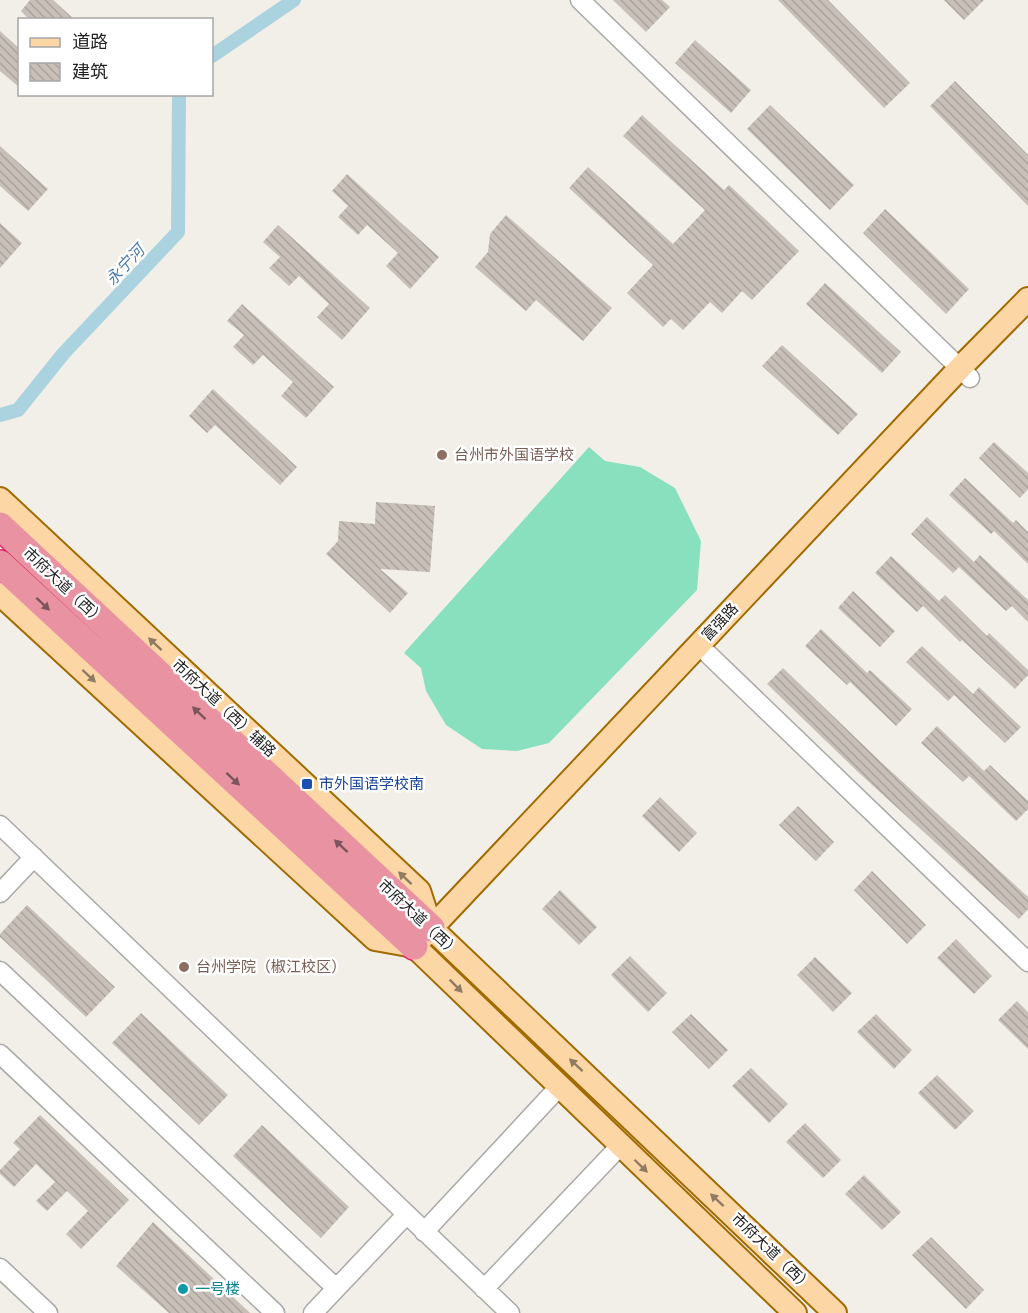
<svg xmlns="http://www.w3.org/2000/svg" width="1028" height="1313" viewBox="0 0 1028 1313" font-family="Roboto,'Noto Sans SC',sans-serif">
<defs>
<pattern id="building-back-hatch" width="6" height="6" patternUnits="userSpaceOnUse" patternTransform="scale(1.5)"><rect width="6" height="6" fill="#c7bfb8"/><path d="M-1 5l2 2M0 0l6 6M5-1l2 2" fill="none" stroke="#aba49e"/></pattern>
</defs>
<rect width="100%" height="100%" fill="#f2efe9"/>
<path fill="#88e0be" d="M589 447 605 461 640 467 675 488 701 541 697 590 549 743 517 751 482 749 446 725 426 691 421 668 404 653Z"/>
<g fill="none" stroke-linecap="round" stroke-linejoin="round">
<path stroke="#aad3df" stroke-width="14" d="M212 56 294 0
M0 415 18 410 63 354 178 232 179 94"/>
</g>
<path fill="url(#building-back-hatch)" d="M30 0H53L75 20H30L21 11Z
M613 0H662L670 7 646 32Z
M778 0H828L910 83 884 108Z
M944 0H984L964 20Z
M0 31 20 49V88L0 71Z
M695 40 751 90 731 113 675 63Z
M955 81 1028 155V206L930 106Z
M770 105 854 185 830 210 747 129Z
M642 115 724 190 729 185 799 251 752 300 742 291 722 313 710 302 683 330 671 319 663 327 627 293 653 265 569 188 588 167 673 244 705 210 623 136Z
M0 146 48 189 28 211 0 186Z
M347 174 439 257 410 289 386 266 398 253 367 225 358 235 338 217 348 206 332 191Z
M885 209 969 289 946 314 863 233Z
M506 215 612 308 583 341 536 300 526 311 475 267 488 252 490 234Z
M0 223 22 243 0 268Z
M278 225 370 308 342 340 317 317 329 304 299 276 289 286 269 268 280 257 263 242Z
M825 283 901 352 882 373 806 304Z
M242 304 334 387 306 418 281 396 293 382 263 355 253 365 233 347 244 335 227 321Z
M782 345 858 414 838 435 762 366Z
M213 389 297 467 280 485 215 425 207 433 189 416Z
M994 442 1028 473V489L1020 498 979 458Z
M965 478 1013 523 1016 520 1028 532V564L994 531 991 534 949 495Z
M376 502 435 506 430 572 380 569 408 593 390 613 326 554 338 541 339 521 375 524Z
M927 517 974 562 980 555 1028 600V622L1012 606 1006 611 959 567 953 573 911 534Z
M891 556 939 601 945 595 987 636 989 633 1028 670V675L1015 689 962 640 960 642 923 606 917 612 875 573Z
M853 591 895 631 880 647 838 608Z
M821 629 867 673 870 670 912 709 896 726 850 682 847 685 805 646Z
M922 646 973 694 979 687 1021 727 1005 743 954 695 948 701 906 662Z
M783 668 881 762 1028 897V909L1019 919 858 772 767 684Z
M937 726 984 771 990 765 1028 801V809L1016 821 969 776 963 782 921 743Z
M660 797 697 833 679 852 642 816Z
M798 806 834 842 816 861 779 825Z
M872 871 926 925 907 944 854 890Z
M560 890 597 927 579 945 542 909Z
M27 905 115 987 86 1017 0 937V934Z
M956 939 992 976 974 994 937 958Z
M630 956 667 993 648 1012 611 975Z
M815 957 852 993 833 1012 797 975Z
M1017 1001 1028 1012V1049L998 1020Z
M141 1013 228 1095 199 1125 112 1043Z
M691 1014 728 1050 709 1069 672 1032Z
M876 1014 912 1050 894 1069 857 1032Z
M751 1068 788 1104 769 1123 732 1086Z
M937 1075 974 1111 955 1130 918 1093Z
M40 1115 129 1200 81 1249 66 1234 88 1211 67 1191 47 1211 36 1201 55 1182 36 1164 14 1187 0 1174V1170L20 1149 13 1143Z
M805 1123 841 1160 823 1178 786 1142Z
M262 1125 349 1207 321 1238 233 1156Z
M864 1175 901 1212 882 1230 845 1194Z
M153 1222 250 1313H169L116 1266Z
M931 1237 984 1290 966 1309 912 1255Z"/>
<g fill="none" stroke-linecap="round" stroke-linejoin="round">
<defs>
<path id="minor" d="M580 0 970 378
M708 654 1028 962
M0 825 510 1313
M0 893 34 857
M0 971 336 1288
M0 1054 275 1313
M424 1232 559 1087
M0 1268 48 1313
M484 1289 620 1146
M313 1313 406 1215"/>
<path id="major" d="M0 499 419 891 431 928 835 1313
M0 594 375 939 414 946
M422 938 960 368 1028 299
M414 946 795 1313"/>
<path id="highway" d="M0 526 431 928
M0 564 414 946"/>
</defs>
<use href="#minor" stroke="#a9a9a9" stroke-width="21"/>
<use href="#major" stroke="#a06b00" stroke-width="26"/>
<use href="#highway" stroke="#dc2a67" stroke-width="30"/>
<use href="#minor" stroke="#fff" stroke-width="18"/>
<use href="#major" stroke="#fcd6a4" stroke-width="22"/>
<use href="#highway" stroke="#e892a2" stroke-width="27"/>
</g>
<defs><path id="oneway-solid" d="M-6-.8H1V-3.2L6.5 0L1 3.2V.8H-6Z" transform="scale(1.5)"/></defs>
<g fill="#7b545c">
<use href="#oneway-solid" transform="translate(43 604) rotate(43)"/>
<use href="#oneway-solid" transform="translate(199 713) rotate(-137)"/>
<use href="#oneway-solid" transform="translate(233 779) rotate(43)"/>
<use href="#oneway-solid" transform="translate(341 846) rotate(-137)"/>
</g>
<g fill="#8f7c63">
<use href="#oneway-solid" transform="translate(155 644) rotate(-137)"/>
<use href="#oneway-solid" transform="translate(89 676) rotate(43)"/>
<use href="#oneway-solid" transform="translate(405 878) rotate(-137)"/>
<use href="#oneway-solid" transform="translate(456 986) rotate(45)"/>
<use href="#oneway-solid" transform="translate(576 1065) rotate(-137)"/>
<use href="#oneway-solid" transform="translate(641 1166) rotate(44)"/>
<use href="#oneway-solid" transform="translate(717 1200) rotate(-137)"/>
</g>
<g fill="#8d6e63" stroke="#fff" stroke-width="2">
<circle cx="442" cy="455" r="6"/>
<circle cx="184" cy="967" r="6"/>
</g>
<rect fill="#1a4fb4" stroke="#fff" stroke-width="2" x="301" y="778" width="12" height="12" rx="3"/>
<circle fill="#0f9aa8" stroke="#fff" stroke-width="2" cx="183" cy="1289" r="6"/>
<g text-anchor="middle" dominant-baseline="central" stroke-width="5" stroke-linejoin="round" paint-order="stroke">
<g font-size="15" fill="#785e54" stroke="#fff" text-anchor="start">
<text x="454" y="455">台州市外国语学校</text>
<text x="196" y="967">台州学院（椒江校区）</text>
</g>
<g font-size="15" fill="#222" stroke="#fff">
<text transform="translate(64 586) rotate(43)">市府大道（西）</text>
<text transform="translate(720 622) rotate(-47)">富强路</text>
<text transform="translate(224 708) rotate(43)">市府大道（西）辅路</text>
<text transform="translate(419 918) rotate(43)">市府大道（西）</text>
<text transform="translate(772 1252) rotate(44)">市府大道（西）</text>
</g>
<g font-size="15" fill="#164399" stroke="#fff" text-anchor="start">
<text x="319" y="784">市外国语学校南</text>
</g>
<g font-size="15" fill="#0d838f" stroke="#fff" text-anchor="start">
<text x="195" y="1289">一号楼</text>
</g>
<g font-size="16" font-style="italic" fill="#4a7aab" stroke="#fff">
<text transform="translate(125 265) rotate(-47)">永宁河</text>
</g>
</g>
<rect x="18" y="18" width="195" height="78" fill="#ffffff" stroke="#a7a7a7" stroke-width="1.5"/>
<rect x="30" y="38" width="30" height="9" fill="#fcd6a4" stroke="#a7a7a7" stroke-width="1.5"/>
<text x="72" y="48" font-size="18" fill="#222222">道路</text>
<rect x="30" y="63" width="30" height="18" fill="url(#building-back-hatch)" stroke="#a7a7a7" stroke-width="1.5"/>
<text x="72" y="78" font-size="18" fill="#222222">建筑</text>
</svg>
